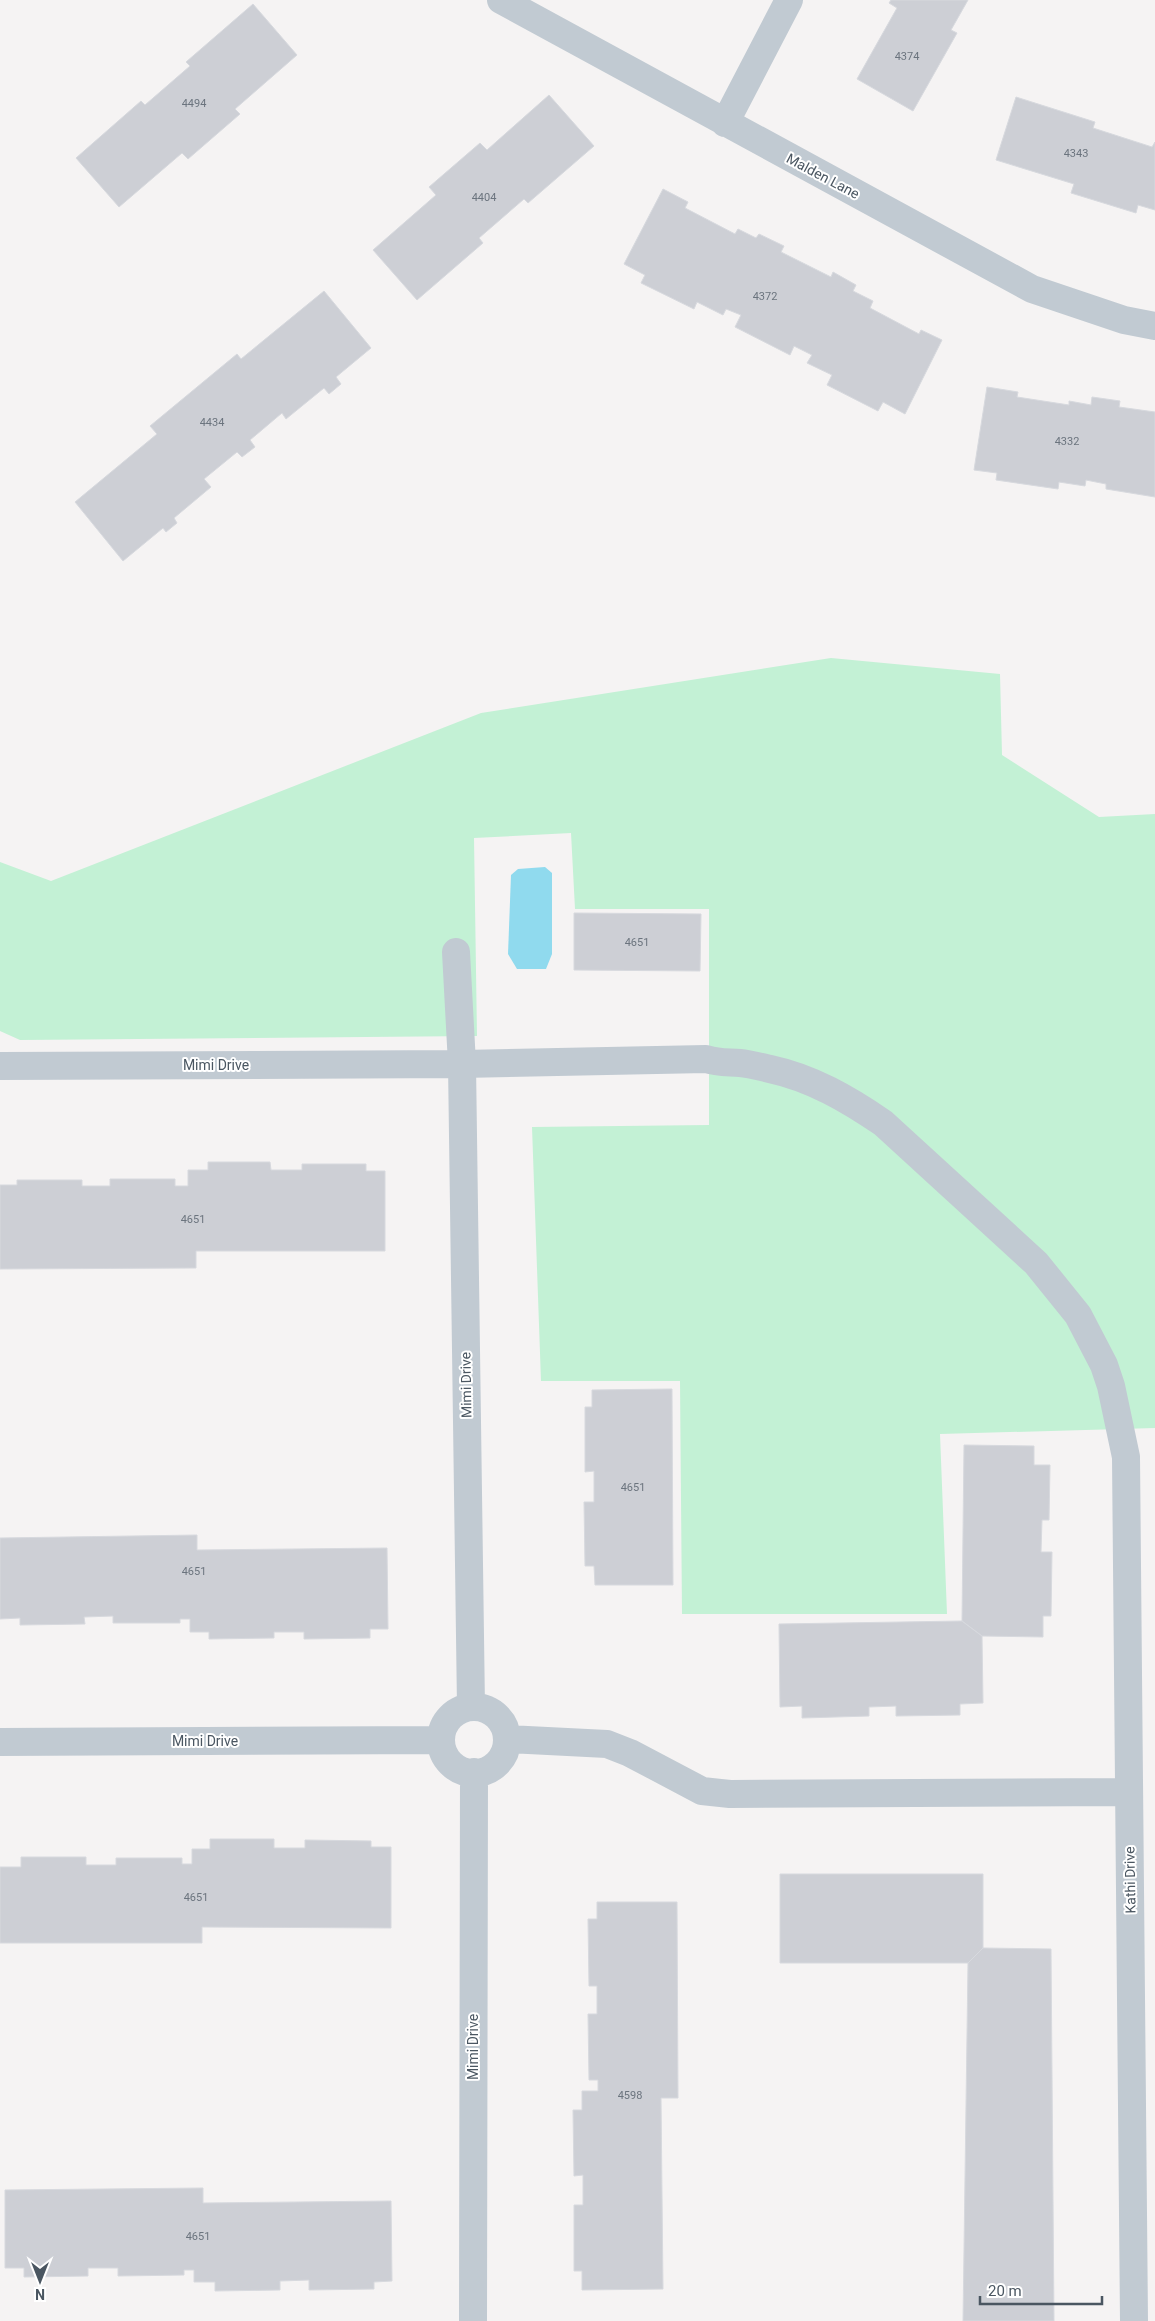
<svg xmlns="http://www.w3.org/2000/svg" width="1155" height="2321" viewBox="0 0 1155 2321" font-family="Roboto,sans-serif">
<rect width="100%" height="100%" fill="#f5f3f3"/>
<path fill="#c3f1d5" d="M831 658 1000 674 1002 755 1099 817 1155 814V1428L940 1434 947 1614H682L680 1381H541L532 1127 709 1125V909H575L571 833 474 838 477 1036 20 1040 0 1031V862L51 881 481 713Z"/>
<path fill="#90daee" d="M545 867 552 873V954L546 969H517L508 954 511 875 518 869Z"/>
<path fill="#cdcfd5" stroke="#d7d9de" d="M891 0H968L951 30 957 33 913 111 857 79 897 8 889 3Z
M253 4 297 55 235 109 240 114 188 159 182 153 119 207 76 158 141 101 145 105 190 66 186 62Z
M549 95 594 146 528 203 524 199 479 238 483 243 417 300 373 250 436 195 429 187 480 143 487 150Z
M1016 97 1095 122 1093 128 1152 147 1155 142V210L1138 205 1136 213 1071 193 1074 184 996 160Z
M663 189 688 202 685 208 735 234 738 229 756 238 759 234 784 246 781 252 831 277 833 272 856 285 853 291 873 301 870 308 919 334 921 330 942 340 905 414 883 402 878 411 827 385 832 375 807 363 812 355 794 346 790 355 735 327 741 315 726 309 723 315 697 302 694 309 641 283 645 275 624 264Z
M324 291 371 348 336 377 341 384 329 394 324 388 286 419 282 413 250 440 255 447 242 457 237 452 204 479 211 487 174 518 177 523 166 532 163 528 123 561 75 502 157 434 150 426 237 354 241 359Z
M987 387 1018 392 1017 397 1069 405V401L1091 405 1092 397 1120 401 1119 407 1155 412V497L1106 489V484L1086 480 1085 486 1059 482 1058 489 996 480 997 473 974 470Z
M574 913 701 914 700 971 574 970Z
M208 1162H270L271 1170H302V1164H366V1171H385V1251H196V1268L0 1269V1185H17V1180H82V1186H110V1179H175V1186H188V1170H208Z
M672 1389 673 1585H595L594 1566H585L584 1502H594V1471L585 1472V1407H592V1390Z
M964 1445 1034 1446V1465H1050L1049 1520H1042L1041 1552H1052L1051 1616H1043V1637L982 1636 962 1621Z
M197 1535V1550L387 1548 388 1629H370V1638L304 1639V1632H274V1638L209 1639V1632H190V1619H180V1623H113V1616L84 1617 85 1624 20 1625V1618L0 1619V1538Z
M962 1621 982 1636 983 1703 960 1704V1715L896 1716V1706L869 1707V1716L802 1718V1706L780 1707 779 1624Z
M210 1839H274V1848H305V1840L371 1841V1847H391V1928L202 1927V1943H0V1867H21V1857H86V1865H116V1858H182V1864H192V1849H210Z
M780 1874H983V1948L968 1963H780Z
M597 1902H677L678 2098H661L663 2289 582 2290V2271H574V2205H583V2175L574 2176 573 2110H582V2091H598V2080H589L588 2014H597V1986H589L588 1919H597Z
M983 1948 1051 1949 1054 2321H963L968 1963Z
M203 2188V2203L391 2201 392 2281 374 2282V2289L309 2290V2280L280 2281V2290L215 2291V2282H194V2270H184V2275L118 2276V2268H88V2276L24 2277V2268H5V2190Z"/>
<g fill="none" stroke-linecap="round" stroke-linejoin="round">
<path stroke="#c1cad2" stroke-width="28" d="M501 0 1032 289 1124 320 1155 326
M725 123 789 0
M456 952 462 1064 471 1707
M0 1066 462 1064 706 1059C718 1063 728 1062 740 1063 750 1064 761 1067 770 1069 812 1078 848 1099 883 1123L1036 1263 1078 1315 1104 1365 1111 1386 1126 1457 1134 2321
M441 1740a33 33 0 1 1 66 0a33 33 0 1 1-66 0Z
M507 1739 607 1744 630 1753 702 1791 730 1794 1129 1792
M0 1742 441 1740
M473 2321 474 1772"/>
</g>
<g text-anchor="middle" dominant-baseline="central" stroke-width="4" stroke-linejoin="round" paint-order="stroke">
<g font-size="11" fill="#6b747e">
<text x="907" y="56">4374</text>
<text x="194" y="103">4494</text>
<text x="1076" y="153">4343</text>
<text x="484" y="197">4404</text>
<text x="765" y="296">4372</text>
<text x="212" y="422">4434</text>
<text x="1067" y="441">4332</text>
<text x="637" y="942">4651</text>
<text x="193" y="1219">4651</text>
<text x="633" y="1487">4651</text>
<text x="194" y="1571">4651</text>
<text x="196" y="1897">4651</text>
<text x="630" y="2095">4598</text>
<text x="198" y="2236">4651</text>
</g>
<g font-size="14" fill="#4a5661" stroke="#fff">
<text transform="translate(823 176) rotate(28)">Malden Lane</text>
<text x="216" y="1065">Mimi Drive</text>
<text transform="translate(466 1385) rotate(-91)">Mimi Drive</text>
<text x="205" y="1741">Mimi Drive</text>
<text transform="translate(1130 1880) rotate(-91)">Kathi Drive</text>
<text transform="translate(473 2047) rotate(-90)">Mimi Drive</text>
</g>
</g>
<g transform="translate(40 2281) rotate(180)" stroke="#ffffff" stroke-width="4" paint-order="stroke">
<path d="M0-4L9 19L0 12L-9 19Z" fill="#4a5661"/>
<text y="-8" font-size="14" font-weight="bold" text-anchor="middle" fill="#4a5661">N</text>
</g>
<path d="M980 2296v8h122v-8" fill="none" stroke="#4a5661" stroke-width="2.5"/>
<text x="988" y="2296" font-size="15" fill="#4a5661" stroke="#ffffff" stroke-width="4" paint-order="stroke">20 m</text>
</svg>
